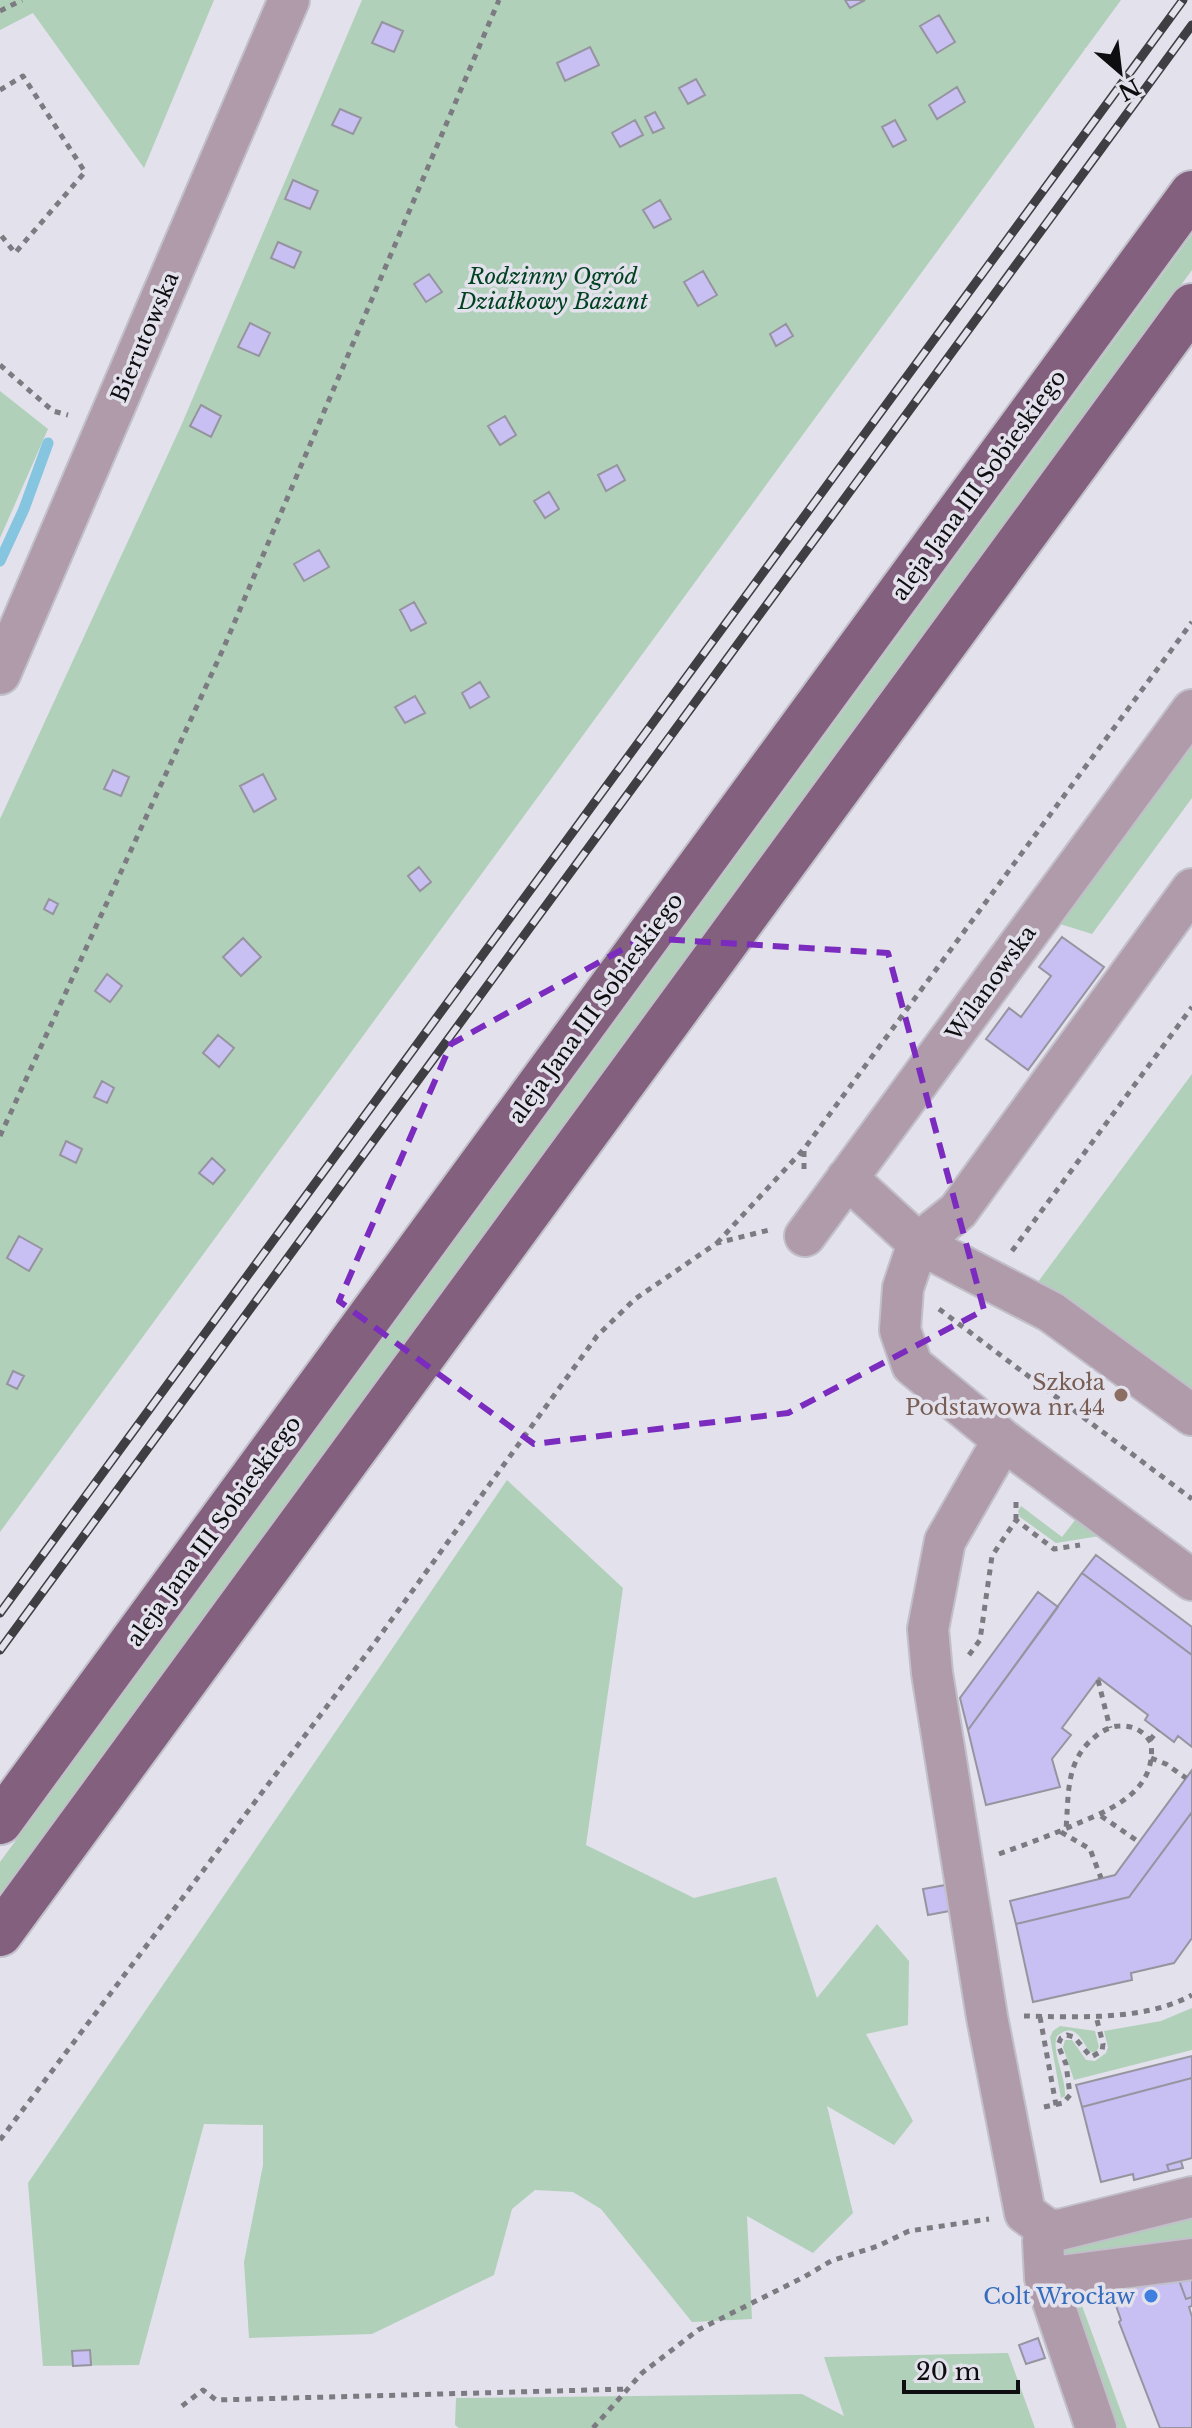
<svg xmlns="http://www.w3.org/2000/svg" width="1192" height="2428" viewBox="0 0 1192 2428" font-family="'Libre Baskerville',serif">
<rect width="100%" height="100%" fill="#e3e1ec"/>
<path fill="#b0d0b9" d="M0 0H214L144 168 33 13 0 30Z
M362 0H1121L0 1532V819L181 426Z
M1192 234V270L0 1897V1862Z
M0 391 48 429 0 538Z
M1192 743V798L1092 934 1060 924Z
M1192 1074V1401L1032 1290Z
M507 1480 623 1588 586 1845 694 1898 776 1877 817 1998 877 1924 909 1961 908 2025 866 2034 913 2121 894 2145 827 2106 853 2213 813 2253 747 2216 752 2319 692 2322 601 2209 573 2192 535 2190 512 2209 494 2275 372 2334 249 2338 244 2262 263 2165V2125L204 2124 139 2365 43 2366 28 2183Z
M1021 1506 1062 1537 1079 1515 1106 1535 1056 1543 1020 1517 1018 1511Z
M1192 2008V2050L1074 2080 1063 2047 1065 2040H1072L1086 2060 1095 2061 1106 2053 1108 2047 1104 2031 1161 2021Z
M1060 2026 1095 2031 1099 2047 1095 2053 1089 2051C1081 2038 1074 2022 1057 2036 1051 2052 1066 2076 1065 2096L1061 2098 1050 2037 1053 2031Z
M1181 2217 1182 2221 1192 2219V2248L1060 2263 1057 2248Z
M1078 2295 1127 2428H1117L1072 2301Z
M1008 2353 1035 2428H459L455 2425 456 2398 802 2394 844 2416 824 2357Z"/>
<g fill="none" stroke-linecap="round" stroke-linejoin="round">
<path stroke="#86c5df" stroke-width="11" d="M0 561 24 509 48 443"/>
</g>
<path fill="#c8bff3" stroke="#96949f" stroke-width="2" d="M845 0H865L850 8Z
M939 15 955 42 937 53 920 26Z
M382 22 403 31 394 52 372 43Z
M590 47 599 65 565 81 557 63Z
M696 79 705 95 688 104 679 88Z
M957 87 965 102 937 119 929 105Z
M340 109 361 118 353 134 332 125Z
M655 112 664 128 653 133 645 117Z
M635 120 643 135 620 147 612 133Z
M895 120 906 140 893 147 882 127Z
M293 180 318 191 310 209 285 199Z
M660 200 671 219 654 228 643 210Z
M278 242 301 252 294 268 271 258Z
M703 271 717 295 698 306 684 282Z
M429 274 442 292 426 302 414 284Z
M250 323 270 333 259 356 238 347Z
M786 324 793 336 776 346 770 334Z
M201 405 221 416 211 437 190 426Z
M505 416 516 435 500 445 488 426Z
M617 465 625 480 606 491 598 475Z
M549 492 559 509 545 518 534 501Z
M319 550 329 567 304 581 294 564Z
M414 602 426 623 411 631 400 610Z
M480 682 489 697 470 708 462 693Z
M415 696 425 713 405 723 395 707Z
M113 770 129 777 121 796 104 789Z
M263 774 276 799 254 812 240 786Z
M419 867 431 882 420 891 408 876Z
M49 899 58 904 53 914 44 909Z
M1062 937 1104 967 1028 1070 986 1039 1009 1008 1021 1017 1051 976 1039 967Z
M243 938 261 957 241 976 223 957Z
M107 974 122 986 110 1002 95 991Z
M218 1035 234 1048 219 1067 203 1053Z
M102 1081 114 1088 107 1103 94 1097Z
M66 1141 82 1149 76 1163 60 1155Z
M212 1158 225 1170 213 1184 199 1173Z
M19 1236 42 1249 29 1271 7 1258Z
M13 1371 24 1376 17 1389 7 1384Z
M1096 1555 1192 1627V1655L1082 1573Z
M1082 1573 1192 1655V1747L1178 1736 1174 1742 1145 1720 1148 1715 1099 1678 1062 1728 1071 1735 1052 1759 1060 1787 986 1805 968 1730Z
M1038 1592 1058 1607 968 1730 960 1698Z
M1192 1770V1812L1129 1897 1016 1924 1010 1901 1115 1875Z
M1192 1812V1938L1174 1963 1131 1973 1132 1980 1033 2002 1016 1924 1129 1897Z
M951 1884 955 1910 928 1915 923 1889Z
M1192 2056V2078L1082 2107 1076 2085Z
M1192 2078V2158L1167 2165 1169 2171 1134 2180 1133 2174 1101 2182 1082 2107Z
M1181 2161 1183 2168 1169 2171 1167 2165Z
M1192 2273V2297L1186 2299 1177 2275Z
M1177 2275 1186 2299 1192 2297V2306L1189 2307 1192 2317V2428H1160L1119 2322 1121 2320 1108 2283Z
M1038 2338 1045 2358 1026 2364 1019 2345Z
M90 2350 91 2365 73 2366 72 2351Z"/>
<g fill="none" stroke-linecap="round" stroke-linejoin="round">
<defs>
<path id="minor" d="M0 674 289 0
M1192 889 958 1211 918 1243 903 1288 900 1330 912 1365 1003 1440 1192 1580
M847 1178 918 1243 1051 1312 1192 1415
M805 1236 1192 710
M1003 1440 945 1541 928 1629 932 1673 987 2017 1025 2213 1047 2229 1059 2230 1192 2197
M1047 2229 1043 2241 1045 2278 1096 2428
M1045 2278 1192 2259"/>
<path id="major" d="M0 1822 1192 193
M0 1934 1192 306"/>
</defs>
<use href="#minor" stroke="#c1bfc9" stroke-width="44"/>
<use href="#major" stroke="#c1bfc9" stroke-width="48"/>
<path stroke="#7c7b82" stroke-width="5" stroke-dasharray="6 6" stroke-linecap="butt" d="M0 11 22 0
M0 90 23 76 85 172 15 253 0 234
M0 365 53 411 68 415
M0 1136 224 647 499 0
M804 1169V1149L1192 622
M717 1243 803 1150
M1012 1251 1192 1007
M939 1309 1192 1499
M1016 1520V1497
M969 1655 980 1640 992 1556 1016 1520 1054 1549 1080 1545
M1098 1680 1110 1728
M1150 1740 1158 1730
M1151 1758 1166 1764 1186 1778
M1101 1816 1139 1842
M1061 1832 1090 1849 1101 1878
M999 1854C1024 1845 1049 1836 1074 1825 1110 1810 1157 1792 1151 1743 1144 1731 1133 1725 1119 1726 1111 1726 1102 1731 1096 1736 1065 1760 1069 1794 1066 1829
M1024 2016C1077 2017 1145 2021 1192 1995
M1040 2017 1056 2105
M1044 2107 1063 2103 1070 2095 1066 2064 1058 2045 1061 2038 1067 2035 1074 2037 1091 2057 1102 2051 1103 2044 1096 2016
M0 2140 374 1644 597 1336 635 1299 717 1243 769 1230
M182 2406 203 2390 216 2400 628 2389
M593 2428 642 2373 698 2330 804 2277 831 2261 878 2246 909 2231 989 2219"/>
<use href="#minor" stroke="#b09bab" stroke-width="40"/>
<use href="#major" stroke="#83607d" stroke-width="44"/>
<defs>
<path id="rail" d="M0 1613 1183 0
M0 1650 1192 25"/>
</defs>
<use href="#rail" stroke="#3e3e43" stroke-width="9"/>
<use href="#rail" stroke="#e3e1ec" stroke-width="6" stroke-dasharray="18" stroke-linecap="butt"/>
</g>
<path fill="none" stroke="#7b2cbf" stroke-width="6" stroke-dasharray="16 10" stroke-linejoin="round" d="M643 938 888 953 984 1310 788 1413 534 1444 339 1301 451 1044Z"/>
<circle fill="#8d6e63" stroke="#e3e1ec" stroke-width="3" cx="1121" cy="1395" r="8"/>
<circle fill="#3f7fe0" stroke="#e3e1ec" stroke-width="3" cx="1151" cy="2296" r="8"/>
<g text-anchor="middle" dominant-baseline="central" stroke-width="7" stroke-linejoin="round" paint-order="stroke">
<g font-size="22" font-style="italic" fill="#014221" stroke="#e3e1ec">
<text x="553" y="276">Rodzinny Ogród<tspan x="553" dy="25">Działkowy Bażant</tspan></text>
</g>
<g font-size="22" fill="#0e0e11" stroke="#e3e1ec">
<text transform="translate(145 337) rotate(-67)">Bierutowska</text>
<text transform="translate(979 485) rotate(-54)">aleja Jana III Sobieskiego</text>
<text transform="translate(991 983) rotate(-54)">Wilanowska</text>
<text transform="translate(596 1008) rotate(-54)">aleja Jana III Sobieskiego</text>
<text transform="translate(214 1531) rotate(-54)">aleja Jana III Sobieskiego</text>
</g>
<g font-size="22" fill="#785e54" stroke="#e3e1ec" text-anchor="end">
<text x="1105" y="1382">Szkoła<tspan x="1105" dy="25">Podstawowa nr 44</tspan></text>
</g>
<g font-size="22" fill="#366cbe" stroke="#e3e1ec" text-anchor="end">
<text x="1135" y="2296">Colt Wrocław</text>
</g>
</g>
<g transform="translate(1120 72) rotate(152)" stroke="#e3e1ec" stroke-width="6" paint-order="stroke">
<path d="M0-6L14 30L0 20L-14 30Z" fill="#0e0e11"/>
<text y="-12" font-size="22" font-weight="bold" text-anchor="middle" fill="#0e0e11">N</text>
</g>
<path d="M904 2380v12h114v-12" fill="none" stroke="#0e0e11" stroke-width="4"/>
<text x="916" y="2380" font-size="24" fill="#0e0e11" stroke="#e3e1ec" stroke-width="6" paint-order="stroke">20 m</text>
</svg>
